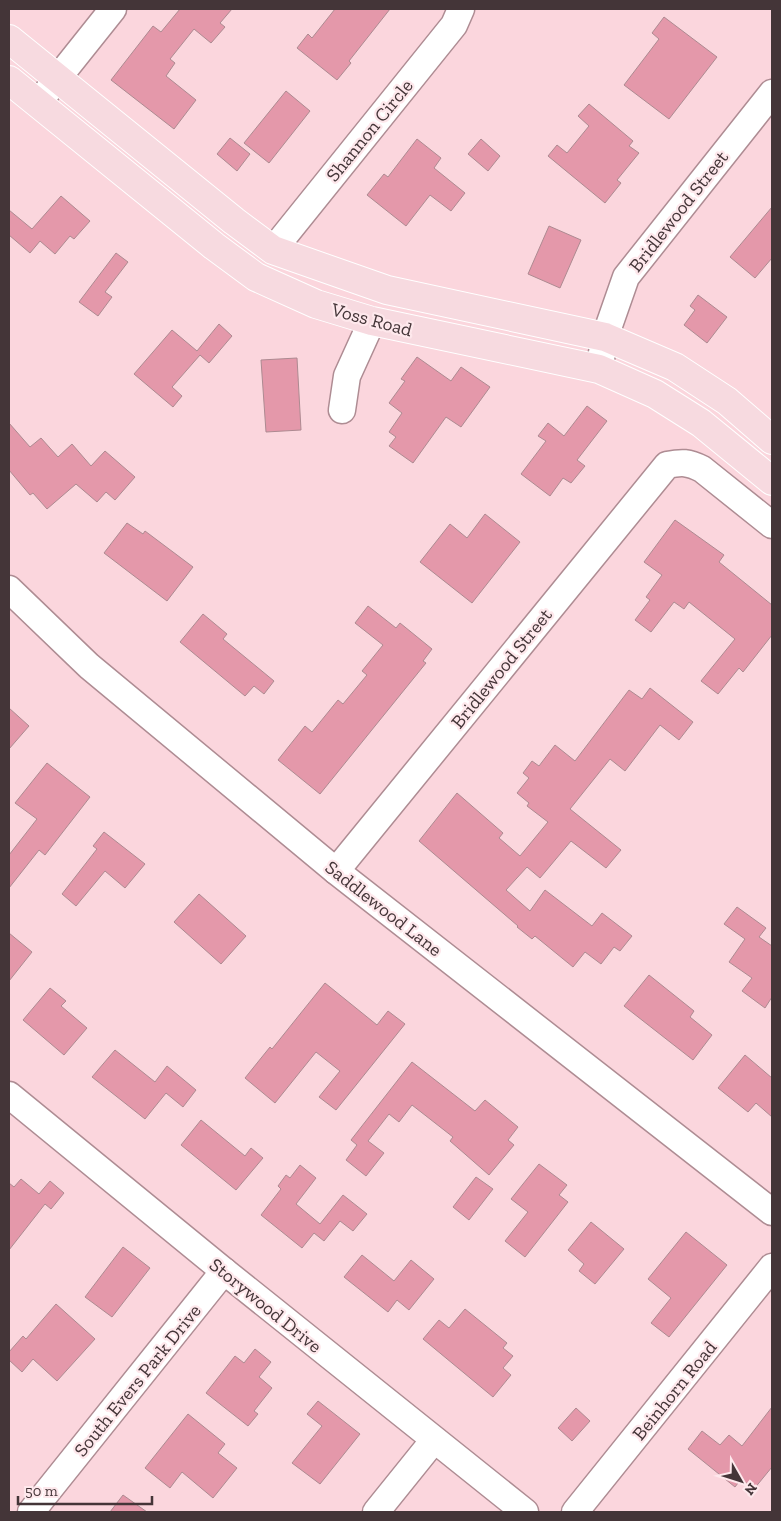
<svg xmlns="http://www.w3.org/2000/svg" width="781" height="1521" font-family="'Zilla Slab',serif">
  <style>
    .building { fill: #e498aa; stroke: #ad8a91 }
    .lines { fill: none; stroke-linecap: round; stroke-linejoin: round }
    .minor-casing { stroke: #ae8c93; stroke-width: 29 }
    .major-casing { stroke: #fff; stroke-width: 30 }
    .minor { stroke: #fff; stroke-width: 26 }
    .major { stroke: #f7dae0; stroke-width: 28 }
    .labels { text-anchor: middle; stroke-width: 4.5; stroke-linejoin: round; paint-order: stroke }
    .street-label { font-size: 19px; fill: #443538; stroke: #fee8ec }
  </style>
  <rect width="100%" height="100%" fill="#fbd6dd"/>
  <g class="building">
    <path d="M180 9H232L220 23 225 27 211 43 194 29 170 59 175 63 166 76 196 100 174 129 111 80 153 26 161 32Z"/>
    <path d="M335 9H390L349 61 351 63 337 80 297 48 308 34 312 38Z"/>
    <path d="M664 17 717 57 669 119 624 85 659 39 652 33Z"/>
    <path d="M286 91 310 111 269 163 244 143Z"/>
    <path d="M589 104 633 141 629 146 639 153 617 180 621 183 605 203 548 156 557 145 567 153 589 126 578 116Z"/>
    <path d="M230 138 250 154 237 171 217 154Z"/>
    <path d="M417 139 441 158 434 168 465 193 451 211 430 195 406 226 367 195 384 174 388 177Z"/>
    <path d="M481 139 500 156 488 171 468 154Z"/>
    <path d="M61 196 90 221 74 239 70 236 55 254 40 241 30 253 9 235V210L32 229Z"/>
    <path d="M772 207V258L755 278 730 257Z"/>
    <path d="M549 226 581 240 560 288 528 274Z"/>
    <path d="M116 253 128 262 105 292 112 297 98 316 79 302Z"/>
    <path d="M698 295 727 317 707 343 684 325 695 310 690 306Z"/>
    <path d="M219 324 232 336 209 363 200 355 172 387 182 396 173 407 134 374 172 330 197 351Z"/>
    <path d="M417 357 451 381 461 367 490 387 461 427 446 417 413 463 389 446 396 437 389 432 402 413 389 403 405 381 401 379Z"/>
    <path d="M297 358 301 430 266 432 261 360Z"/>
    <path d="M587 406 607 421 577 460 585 466 571 483 563 478 550 496 521 474 546 441 538 436 548 423 564 436Z"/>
    <path d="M9 423 30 447 41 438 58 457 72 444 91 466 105 451 135 477 115 500 106 492 97 502 76 484 47 509 33 493 30 495 9 470Z"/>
    <path d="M485 514 520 542 472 603 420 562 450 524 467 538Z"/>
    <path d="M675 520 724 555 719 562 772 605V635L743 672 739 668 718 694 701 681 735 639 689 602 684 609 674 602 651 632 635 620 650 600 646 597 662 575 644 562Z"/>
    <path d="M127 523 143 534 145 531 193 567 167 601 104 553Z"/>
    <path d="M368 606 396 628 400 623 432 649 423 661 426 663 320 794 278 760 305 726 312 732 338 700 343 704 367 675 362 671 383 645 355 623Z"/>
    <path d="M203 614 227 634 223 639 274 681 264 694 254 686 245 696 180 642Z"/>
    <path d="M650 688 693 722 679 740 660 725 625 771 610 759 570 809 621 850 606 868 571 841 540 878 527 867 506 890 530 911 545 890 592 926 602 913 632 936 620 951 614 947 601 964 585 952 573 967 535 936 532 939 517 927 518 926 419 841 457 793 503 833 499 838 520 856 548 822 527 806 529 803 517 793 529 778 523 773 532 761 539 766 555 745 575 761 629 690 642 699Z"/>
    <path d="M9 708 29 726 9 749Z"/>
    <path d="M47 763 90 797 45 855 39 850 9 888V855L37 819 15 803Z"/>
    <path d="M104 832 145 864 125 888 105 871 76 906 62 894 97 849 93 846Z"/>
    <path d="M199 894 246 936 221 964 174 922Z"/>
    <path d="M737 907 766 928 759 937 772 946V997L765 1008 742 991 752 978 729 962 745 939 724 924Z"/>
    <path d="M9 933 32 952 9 981Z"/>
    <path d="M649 975 694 1011 690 1017 712 1035 693 1060 624 1006Z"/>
    <path d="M325 983 377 1025 388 1011 405 1024 336 1110 319 1097 340 1071 316 1052 275 1103 245 1078 270 1047 272 1049Z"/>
    <path d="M50 988 66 1001 61 1006 87 1028 64 1055 23 1020Z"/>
    <path d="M115 1050 155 1082 167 1066 196 1090 183 1107 166 1093 145 1119 92 1077Z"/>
    <path d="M745 1055 772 1078V1117L756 1103 748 1112 718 1088Z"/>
    <path d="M412 1062 475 1111 485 1100 518 1127 508 1140 514 1145 489 1175 450 1141 453 1137 412 1105 399 1122 389 1114 368 1141 384 1153 366 1176 346 1160 357 1145 351 1140Z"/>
    <path d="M201 1120 245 1156 251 1148 263 1158 236 1190 181 1145Z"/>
    <path d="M539 1164 567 1185 559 1195 568 1202 525 1257 505 1241 528 1212 511 1199Z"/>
    <path d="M300 1165 316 1178 296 1204 320 1224 343 1195 367 1214 353 1231 340 1221 324 1241 314 1233 302 1248 261 1215 281 1189 278 1186 286 1175 290 1178Z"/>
    <path d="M476 1177 493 1189 469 1220 453 1207Z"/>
    <path d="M21 1179 39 1194 50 1181 64 1193 51 1209 45 1204 9 1250V1183L14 1187Z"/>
    <path d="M591 1222 624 1249 595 1284 579 1271 584 1264 568 1250Z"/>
    <path d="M686 1232 727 1265 669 1337 651 1323 671 1298 648 1279Z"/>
    <path d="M123 1247 150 1268 112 1317 85 1297Z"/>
    <path d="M362 1255 394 1281 411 1260 434 1279 409 1310 397 1300 388 1312 344 1277Z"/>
    <path d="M56 1304 95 1339 57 1381 33 1359 22 1372 9 1360V1352L23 1336 26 1339Z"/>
    <path d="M465 1309 507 1343 503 1348 513 1356 503 1368 511 1375 493 1397 423 1339 439 1320 449 1328Z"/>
    <path d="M255 1349 271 1362 259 1377 272 1388 254 1411 258 1414 248 1426 206 1393 235 1356 244 1363Z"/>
    <path d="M318 1401 360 1434 320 1484 292 1463 322 1426 307 1414Z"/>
    <path d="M772 1407V1467L754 1489 741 1479 735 1487 688 1449 702 1431 720 1445 729 1435 742 1446Z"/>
    <path d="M576 1408 590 1421 572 1441 558 1428Z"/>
    <path d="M188 1414 225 1444 218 1453 237 1468 213 1498 182 1472 170 1488 145 1468Z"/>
    <path d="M123 1495 147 1512H110Z"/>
  </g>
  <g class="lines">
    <defs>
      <g id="minor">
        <path d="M38 103 113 9"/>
        <path d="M273 250 454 25 461 9"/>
        <path d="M599 369 605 337 626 277 772 93"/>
        <path d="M342 410 347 376 372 321"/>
        <path d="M9 589 89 666 336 871 772 1212"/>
        <path d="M336 871 667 465C682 462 688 462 702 469L772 525"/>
        <path d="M9 1095 224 1271 525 1512"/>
        <path d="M31 1512 224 1271"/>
        <path d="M376 1512 434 1440"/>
        <path d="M575 1512 772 1267"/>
      </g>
      <g id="major">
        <path d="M9 39 234 221 273 250 387 290 605 337 675 367 727 401 772 440"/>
        <path d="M9 80 214 246 256 277 316 304 372 321 599 369 655 394 701 423 772 481"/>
      </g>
    </defs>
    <use href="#minor" class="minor-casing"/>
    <use href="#major" class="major-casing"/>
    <use href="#minor" class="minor"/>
    <use href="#major" class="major"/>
  </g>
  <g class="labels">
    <g class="street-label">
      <text transform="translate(369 130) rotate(-51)" y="7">Shannon Circle</text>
      <text transform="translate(678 211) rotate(-52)" y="7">Bridlewood Street</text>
      <text transform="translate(372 319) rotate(15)" y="7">Voss Road</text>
      <text transform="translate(501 668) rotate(-51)" y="7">Bridlewood Street</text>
      <text transform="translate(384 908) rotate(38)" y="7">Saddlewood Lane</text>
      <text transform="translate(266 1305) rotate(39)" y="7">Storywood Drive</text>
      <text transform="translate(137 1380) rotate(-51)" y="7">South Evers Park Drive</text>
      <text transform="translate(674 1390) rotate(-51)" y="7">Beinhorn Road</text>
    </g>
  </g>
  <rect width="781" height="1521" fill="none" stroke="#443538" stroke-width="20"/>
  <g transform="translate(741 1481) rotate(129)" stroke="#fee8ec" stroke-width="4" paint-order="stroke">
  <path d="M0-4L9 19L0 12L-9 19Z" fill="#443538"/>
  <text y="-8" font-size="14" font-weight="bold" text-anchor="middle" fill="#443538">N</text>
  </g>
  <path d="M18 1496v8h134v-8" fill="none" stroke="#443538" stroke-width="2.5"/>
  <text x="25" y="1496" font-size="15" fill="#443538" stroke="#fee8ec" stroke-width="4" paint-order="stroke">50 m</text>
</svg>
